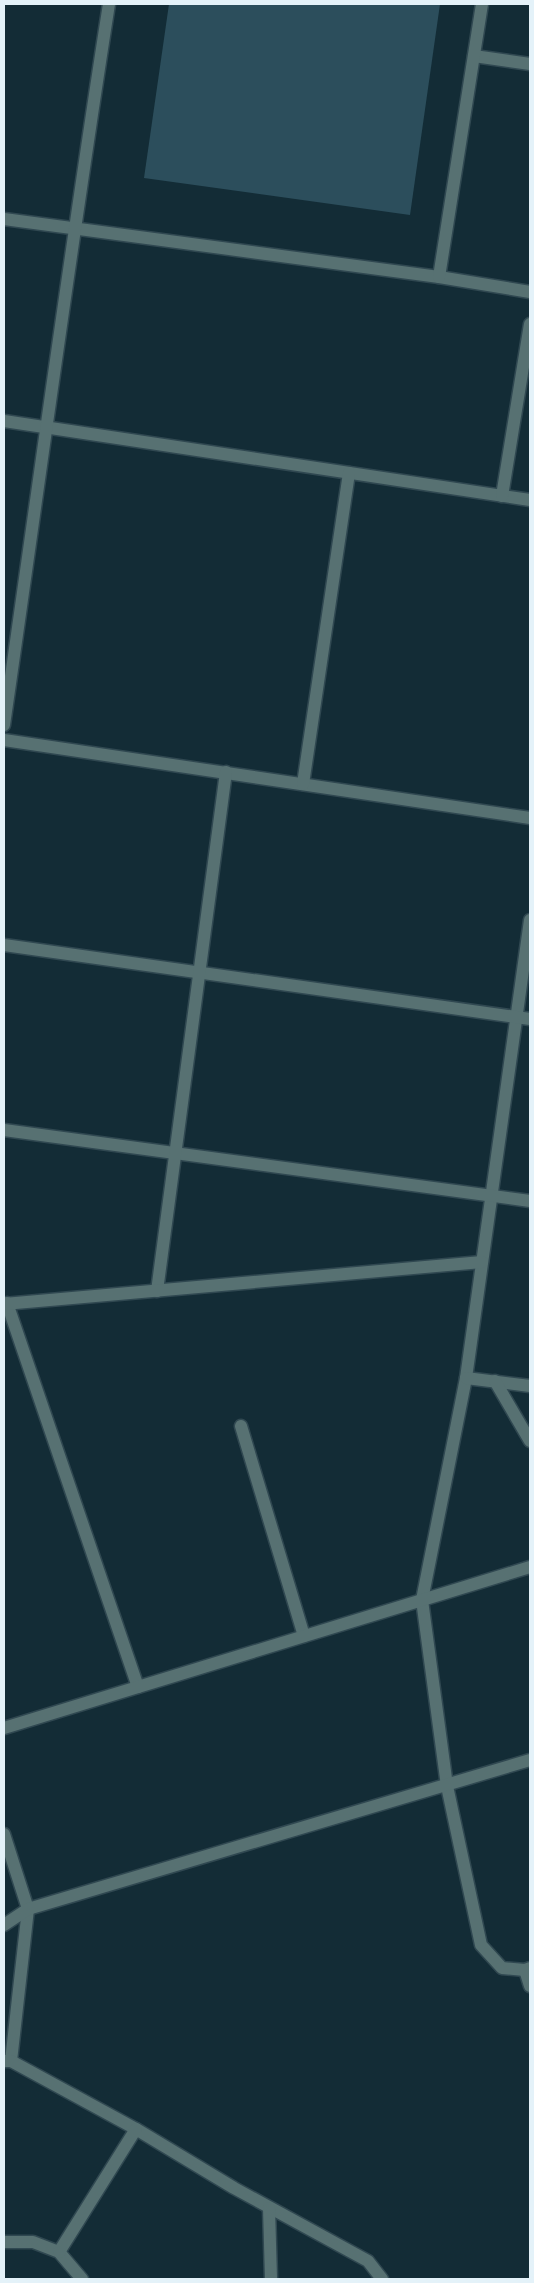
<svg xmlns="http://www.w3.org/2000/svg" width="534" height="2283" font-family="'Work Sans',sans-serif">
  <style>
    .pitch { fill: #2c4e5c }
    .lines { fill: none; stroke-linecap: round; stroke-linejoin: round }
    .minor-casing { stroke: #304851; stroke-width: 15 }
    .minor { stroke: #577172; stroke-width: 12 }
  </style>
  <rect width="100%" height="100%" fill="#132c36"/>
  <path class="pitch" d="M169 4H440L410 215 144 178Z"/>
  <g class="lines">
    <defs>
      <g id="minor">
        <path d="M474 56 530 64"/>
        <path d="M4 219 439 277 530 292"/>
        <path d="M439 277 482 4"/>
        <path d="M4 421 530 500"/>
        <path d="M502 496 530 324"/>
        <path d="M4 725C39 484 71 244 109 4"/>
        <path d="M4 740 530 818"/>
        <path d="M303 784 349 473"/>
        <path d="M530 920 466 1378 422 1600 447 1786 481 1945 502 1968 525 1970 530 1968"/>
        <path d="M4 945 530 1019"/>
        <path d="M4 1130 530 1201"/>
        <path d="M157 1291 226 772"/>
        <path d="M7 1303 138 1687"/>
        <path d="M4 1304 482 1262"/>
        <path d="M466 1378 530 1386"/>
        <path d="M495 1381 530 1441"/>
        <path d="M241 1426 304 1636"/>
        <path d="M4 1728 530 1567"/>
        <path d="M4 1834 28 1909 11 2061"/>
        <path d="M4 1925 28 1909 530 1760"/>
        <path d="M525 1970 530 1986"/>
        <path d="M4 2061H11L136 2129 234 2188 368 2261 382 2279"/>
        <path d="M269 2208 271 2279"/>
        <path d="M4 2242H33L59 2252 82 2279"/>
        <path d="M59 2252 136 2129"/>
      </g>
    </defs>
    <use href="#minor" class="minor-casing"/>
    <use href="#minor" class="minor"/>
  </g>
  <rect width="534" height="2283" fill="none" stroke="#e4f2f9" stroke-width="10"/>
</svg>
